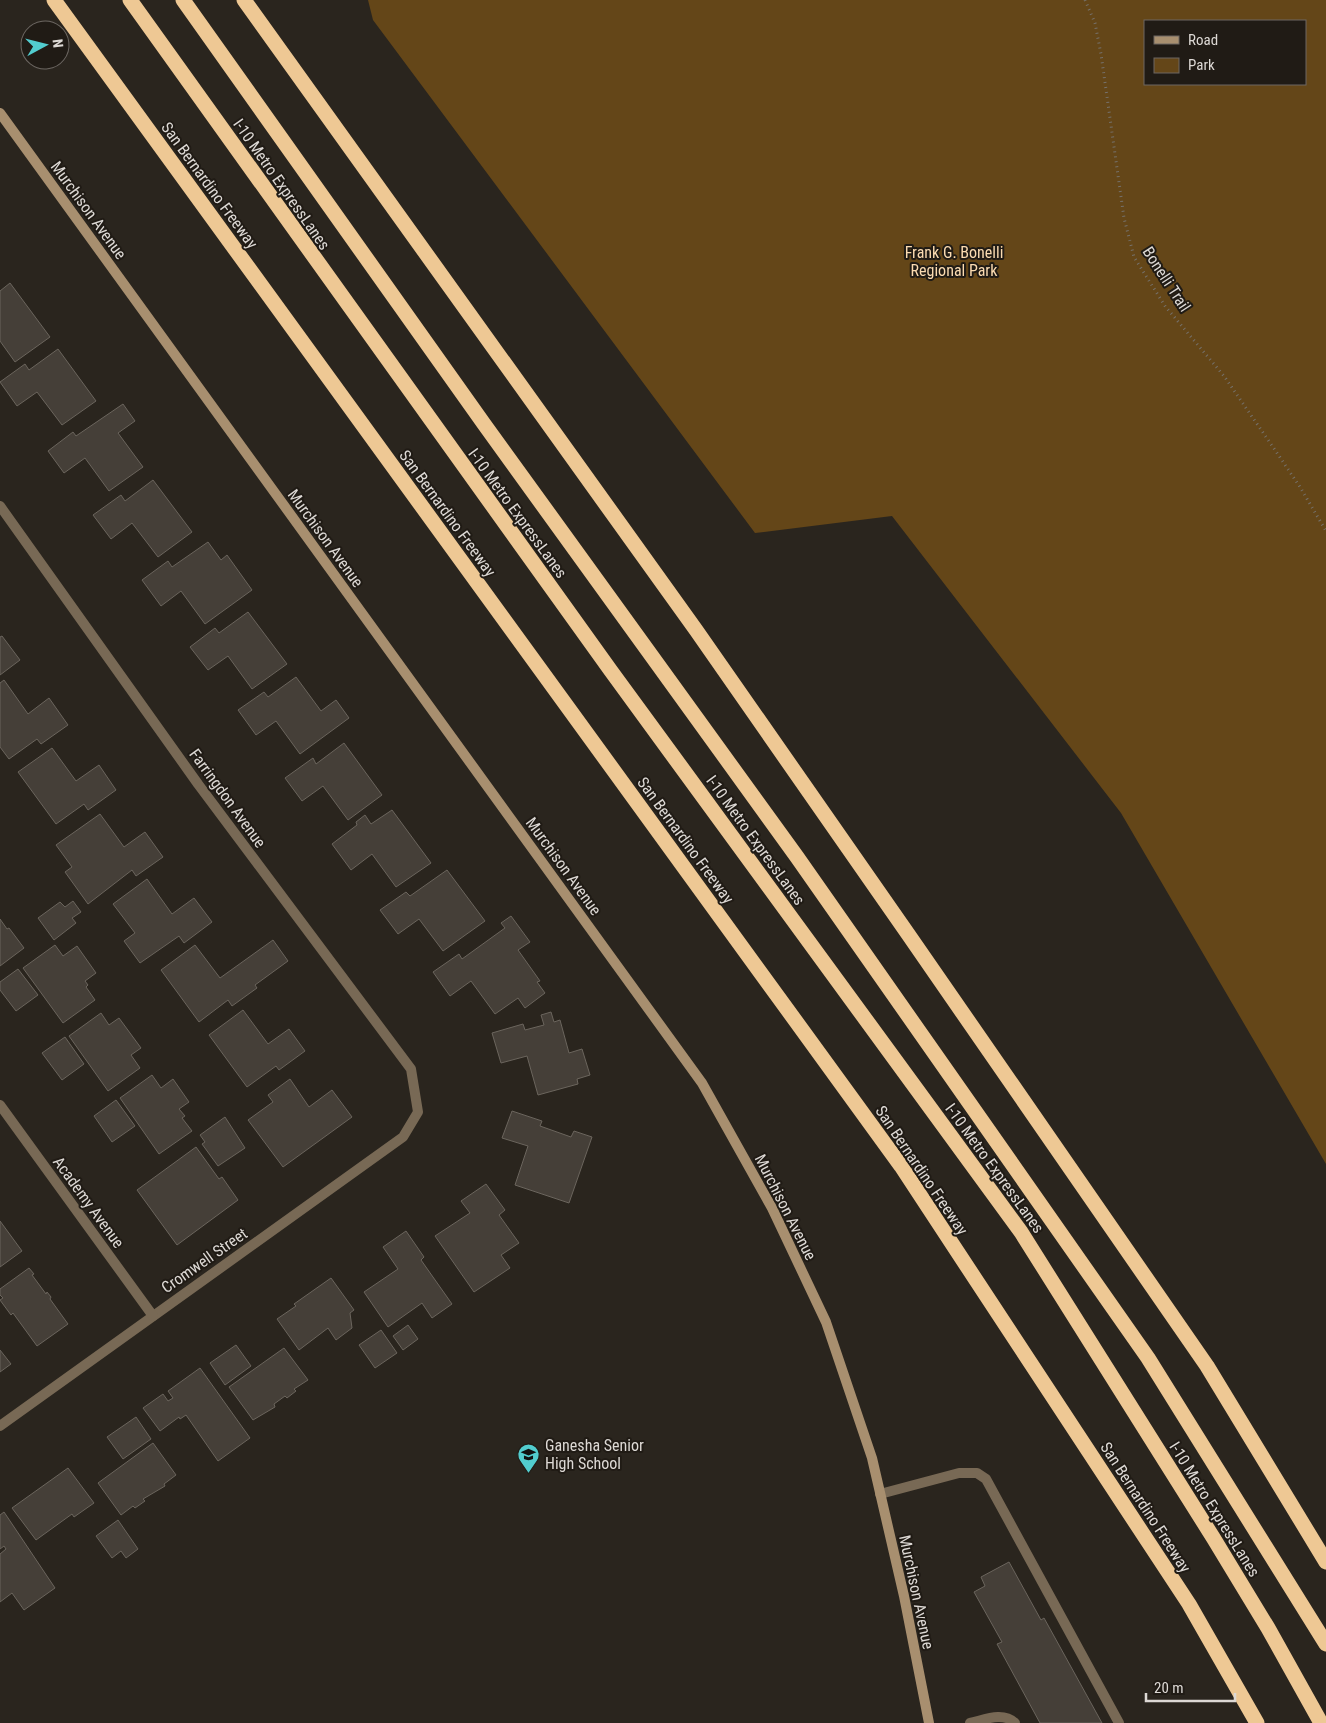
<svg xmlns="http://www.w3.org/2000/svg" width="1326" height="1723" font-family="'Roboto Condensed',sans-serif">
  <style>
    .green { fill: #644618; fill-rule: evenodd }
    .building { fill: #453f38; stroke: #6b655d }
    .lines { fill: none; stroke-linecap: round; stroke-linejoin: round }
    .path { stroke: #76716b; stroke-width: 3; stroke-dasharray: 1 4; stroke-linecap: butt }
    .lane { stroke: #786955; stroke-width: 10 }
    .street { stroke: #786955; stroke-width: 10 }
    .secondary { stroke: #a88f6f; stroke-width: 10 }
    .highway { stroke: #eec894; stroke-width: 15 }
    .labels { text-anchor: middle; stroke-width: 4; stroke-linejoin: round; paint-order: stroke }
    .street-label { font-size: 16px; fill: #ddd9d5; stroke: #201b15 }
    .park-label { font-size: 16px; fill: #fbdbb1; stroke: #201b15 }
    .poi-label { font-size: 16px; fill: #ddd9d5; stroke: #201b15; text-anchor: start }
  </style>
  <rect width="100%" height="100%" fill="#2a251e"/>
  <path class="green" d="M368 0H1326V1164L1121 813 892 516 755 533 373 20ZM1145 21H1305V84H1145Z"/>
  <g class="building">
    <path d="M10 283 50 337 15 362 0 341V291Z"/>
    <path d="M58 349 96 401 62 425 37 392 17 406 0 382 25 364 29 370Z"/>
    <path d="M123 404 135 421 118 433 143 467 109 491 85 458 64 473 48 451 73 432 76 436Z"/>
    <path d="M153 480 192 532 158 557 132 523 111 539 93 515 121 495 125 501Z"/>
    <path d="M208 542 221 560 227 555 252 590 205 624 181 591 161 606 142 580 168 561 172 567Z"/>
    <path d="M248 612 287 664 252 689 228 656 208 670 190 647 215 628 219 633Z"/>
    <path d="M2 636 20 660 0 675V637Z"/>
    <path d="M296 677 321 711 336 700 349 718 300 754 276 721 256 735 238 710 264 692 268 697Z"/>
    <path d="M4 680 28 714 49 698 68 725 41 744 37 739 9 759 0 747V683Z"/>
    <path d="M344 743 382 795 348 820 323 786 302 801 285 778 313 758 316 764Z"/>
    <path d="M52 748 76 781 99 765 116 790 88 810 84 804 56 824 18 772Z"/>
    <path d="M392 810 431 863 396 887 372 854 351 870 332 844 357 825 356 822 365 815 371 824Z"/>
    <path d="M100 814 124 847 145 832 163 857 136 876 132 870 88 904 65 872 72 867 56 845Z"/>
    <path d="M447 870 485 921 443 951 419 919 398 934 380 910 406 892 410 896Z"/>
    <path d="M147 879 172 914 194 898 212 922 184 943 179 936 140 963 124 941 135 933 113 904Z"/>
    <path d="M73 901 81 912 72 918 76 923 54 940 38 918 60 902 65 907Z"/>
    <path d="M511 916 530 942 518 950 540 981 537 982 545 993 525 1008 518 998 495 1014 471 981 450 996 433 972 459 954 462 959 505 928 501 923Z"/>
    <path d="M0 919 7 929 9 928 24 948 0 966Z"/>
    <path d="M273 940 288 961 255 985 257 988 232 1006 228 1000 199 1022 161 970 195 945 220 978Z"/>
    <path d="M55 945 63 956 77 946 96 973 85 981 88 985 86 987 95 1000 63 1023 23 968Z"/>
    <path d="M18 969 38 995 16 1011 0 990V982Z"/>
    <path d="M243 1010 268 1044 289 1029 305 1051 279 1070 276 1066 247 1087 209 1035Z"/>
    <path d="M551 1012 554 1022 560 1020 569 1053 582 1049 590 1075 577 1079 578 1084 538 1095 527 1056 501 1063 492 1033 523 1024 525 1030 544 1025 541 1015Z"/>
    <path d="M101 1013 109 1025 119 1018 141 1048 131 1055 140 1068 108 1091 69 1036Z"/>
    <path d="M65 1037 84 1064 62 1080 42 1053Z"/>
    <path d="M152 1075 161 1088 173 1079 189 1102 179 1109 185 1116 182 1118 192 1131 159 1154 120 1098Z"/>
    <path d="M290 1079 309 1107 332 1090 352 1117 283 1167 248 1120 273 1102 268 1095Z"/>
    <path d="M116 1100 135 1126 112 1142 94 1116Z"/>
    <path d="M512 1111 542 1121 540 1126 571 1137 574 1131 592 1137 569 1203 515 1185 528 1146 502 1138Z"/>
    <path d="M225 1117 245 1148 218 1166 202 1144 205 1142 200 1135Z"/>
    <path d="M196 1147 219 1179 222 1177 238 1200 177 1245 137 1190Z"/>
    <path d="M486 1184 505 1210 499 1215 519 1243 501 1255 510 1268 474 1292 435 1236 470 1213 461 1201Z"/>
    <path d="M0 1221 22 1251 0 1267Z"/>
    <path d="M406 1231 424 1257 421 1260 452 1304 432 1318 422 1303 388 1327 364 1292 398 1269 383 1247Z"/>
    <path d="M29 1268 34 1274 32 1275 46 1294 47 1292 51 1297 50 1299 68 1324 37 1346 13 1313 11 1315 0 1300 3 1298 0 1295V1289Z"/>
    <path d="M331 1278 354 1310 350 1313 352 1328 336 1340 328 1328 299 1350 277 1319 296 1306 294 1304Z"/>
    <path d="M408 1325 418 1339 403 1350 393 1336Z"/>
    <path d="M381 1330 397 1353 375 1368 359 1345Z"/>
    <path d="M236 1345 251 1366 225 1385 210 1363Z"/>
    <path d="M284 1348 308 1380 294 1389 296 1391 287 1398 285 1396 274 1404 275 1407 253 1420 229 1387Z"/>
    <path d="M0 1350 11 1364 0 1372Z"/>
    <path d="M200 1368 250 1438 218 1461 186 1415 180 1419 179 1417 160 1431 143 1408 163 1394 168 1401 173 1398 168 1391Z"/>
    <path d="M136 1417 151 1439 123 1459 107 1437Z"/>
    <path d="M153 1443 176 1475 164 1484 165 1486 143 1499 145 1501 135 1508 133 1506 121 1515 98 1483Z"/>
    <path d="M68 1468 94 1503 74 1517 72 1514 36 1540 12 1508Z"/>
    <path d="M4 1512 55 1588 24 1610 12 1593 0 1602V1554L6 1549 4 1546 0 1549V1515Z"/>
    <path d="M118 1520 138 1549 126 1558 121 1551 112 1558 96 1536Z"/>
    <path d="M1009 1562 1041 1620 1044 1618 1102 1723H1040L997 1644 1002 1642 974 1592 985 1586 981 1577Z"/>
  </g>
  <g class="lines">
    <path class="path" d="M1085 0 1095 23 1101 54 1124 218 1134 257 1165 306 1224 376 1275 450 1300 487 1326 531"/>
    <g class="lane">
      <path d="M880 1494 959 1473H977L986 1479 1119 1723"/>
      <path d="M970 1723C984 1720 1003 1711 1015 1723"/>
    </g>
    <g class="street">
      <path d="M0 506 198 784 411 1069 418 1112 403 1137 0 1426"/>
      <path d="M0 1105 153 1316"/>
    </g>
    <path class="secondary" d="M0 113 702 1083 772 1208 826 1322 872 1458 904 1596 929 1723"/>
    <g class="highway">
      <path d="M54 0 901 1166 1189 1604 1257 1723"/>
      <path d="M130 0 611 671 1021 1232 1214 1539 1268 1628 1321 1723"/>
      <path d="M183 0 484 424 797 857 1148 1358 1326 1644"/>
      <path d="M244 0 696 630 908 934 1207 1366 1326 1562"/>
    </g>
  </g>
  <defs>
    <symbol id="school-pin" viewBox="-11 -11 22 30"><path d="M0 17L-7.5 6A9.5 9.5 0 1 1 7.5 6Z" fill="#52cdcf" stroke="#201b15"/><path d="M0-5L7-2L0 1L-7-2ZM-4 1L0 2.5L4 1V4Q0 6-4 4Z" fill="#111"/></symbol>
  </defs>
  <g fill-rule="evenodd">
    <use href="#school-pin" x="516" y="1442" width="25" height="34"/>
  </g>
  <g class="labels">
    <g class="street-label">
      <text transform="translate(282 184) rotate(55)" y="6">I-10 Metro ExpressLanes</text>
      <text transform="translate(210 185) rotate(54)" y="6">San Bernardino Freeway</text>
      <text transform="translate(89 210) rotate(54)" y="6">Murchison Avenue</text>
      <text transform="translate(1167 279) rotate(57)" y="6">Bonelli Trail</text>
      <text transform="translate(448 513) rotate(54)" y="6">San Bernardino Freeway</text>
      <text transform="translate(518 513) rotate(54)" y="6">I-10 Metro ExpressLanes</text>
      <text transform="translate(326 538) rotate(54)" y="6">Murchison Avenue</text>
      <text transform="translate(228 798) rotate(54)" y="6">Farringdon Avenue</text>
      <text transform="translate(686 840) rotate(54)" y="6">San Bernardino Freeway</text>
      <text transform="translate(756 840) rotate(54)" y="6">I-10 Metro ExpressLanes</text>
      <text transform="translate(564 866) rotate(54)" y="6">Murchison Avenue</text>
      <text transform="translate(995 1168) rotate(54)" y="6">I-10 Metro ExpressLanes</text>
      <text transform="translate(922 1170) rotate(56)" y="6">San Bernardino Freeway</text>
      <text transform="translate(89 1202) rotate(54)" y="6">Academy Avenue</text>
      <text transform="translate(786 1207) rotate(63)" y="6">Murchison Avenue</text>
      <text transform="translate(204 1260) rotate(-35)" y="6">Cromwell Street</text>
      <text transform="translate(1146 1507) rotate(57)" y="6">San Bernardino Freeway</text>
      <text transform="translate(1215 1509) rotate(58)" y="6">I-10 Metro ExpressLanes</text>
      <text transform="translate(917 1592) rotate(78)" y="6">Murchison Avenue</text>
    </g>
    <g class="park-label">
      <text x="954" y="258">Frank G. Bonelli<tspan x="954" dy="18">Regional Park</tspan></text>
    </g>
    <g class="poi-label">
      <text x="545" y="1451">Ganesha Senior<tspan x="545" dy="18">High School</tspan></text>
    </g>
  </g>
  <rect x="1144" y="20" width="162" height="65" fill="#201b15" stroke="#6c6762"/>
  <rect x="1154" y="36" width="25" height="8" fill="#a88f6f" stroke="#6c6762"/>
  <text x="1188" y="45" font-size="15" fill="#ddd9d5">Road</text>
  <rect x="1154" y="58" width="25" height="15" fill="#644618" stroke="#6c6762"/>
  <text x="1188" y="70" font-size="15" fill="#ddd9d5">Park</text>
  <g transform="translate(45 45) rotate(83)"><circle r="24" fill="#201b15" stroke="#6c6762"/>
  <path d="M0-4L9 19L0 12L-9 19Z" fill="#52cdcf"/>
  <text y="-8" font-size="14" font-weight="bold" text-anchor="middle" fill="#ddd9d5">N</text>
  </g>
  <path d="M1146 1693v8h89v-8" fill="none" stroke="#ddd9d5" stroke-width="2.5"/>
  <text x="1154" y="1693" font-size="15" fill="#ddd9d5" stroke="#201b15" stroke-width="4" paint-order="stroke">20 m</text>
</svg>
